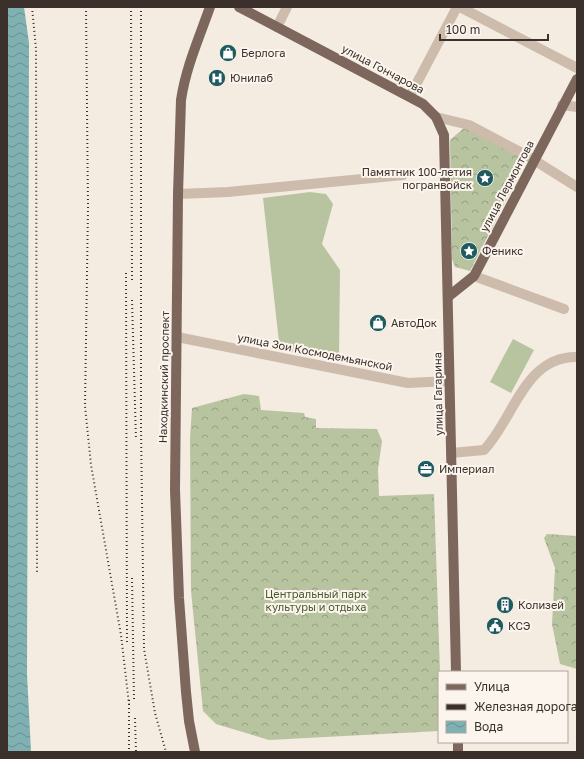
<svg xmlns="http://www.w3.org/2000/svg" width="584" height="759" font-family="'Golos Text',sans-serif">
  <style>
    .grass { fill: #b8c4a0 }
    .forest { fill: url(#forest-crowns) }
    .water { fill: url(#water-waves) }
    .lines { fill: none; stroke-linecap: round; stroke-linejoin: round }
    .minor { stroke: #cdbbac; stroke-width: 10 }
    .major { stroke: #7d675c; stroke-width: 10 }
    .rail { stroke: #3b302b; stroke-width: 2; stroke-dasharray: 1 3; stroke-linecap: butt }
    .labels { text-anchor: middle; stroke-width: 4; stroke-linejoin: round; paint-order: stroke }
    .poi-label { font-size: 11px; fill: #3b302b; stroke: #fbf5ee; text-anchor: start }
    .street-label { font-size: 11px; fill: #3b302b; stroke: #fbf5ee }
    .park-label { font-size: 11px; fill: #4a5a2e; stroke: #fbf5ee }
  </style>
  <defs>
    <pattern id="forest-crowns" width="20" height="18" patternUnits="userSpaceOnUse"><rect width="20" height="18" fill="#b8c4a0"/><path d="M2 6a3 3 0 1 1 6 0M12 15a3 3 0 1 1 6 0" fill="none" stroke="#97a083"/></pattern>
    <pattern id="water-waves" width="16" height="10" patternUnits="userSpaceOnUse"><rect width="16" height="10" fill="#7fb0b2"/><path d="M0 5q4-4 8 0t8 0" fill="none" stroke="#699091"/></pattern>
  </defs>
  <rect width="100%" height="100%" fill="#f4ebe1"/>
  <g class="grass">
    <path d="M310 192 326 194 333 204 322 244 340 270 339 357 280 351 263 198Z"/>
    <path d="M513 339 534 350 511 393 490 382Z"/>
  </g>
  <g class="forest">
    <path d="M465 127 501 145 526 161 470 271 455 267 452 259 450 140Z"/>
    <path d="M244 394 259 396 261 410 304 413 305 417 316 419V428L377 429 382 441 378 469 379 496 434 494 440 672 439 731 269 740 216 724 203 711 191 591 190 438 192 408Z"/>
    <path d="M547 534 577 536V669L560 664 552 624 555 568 544 538Z"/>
  </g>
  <path class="water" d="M7 7H24L29 43 27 674 31 752H7Z"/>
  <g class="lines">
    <g class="minor">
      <path d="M460 7 577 68"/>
      <path d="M277 27 287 7"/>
      <path d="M410 96 457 7"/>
      <path d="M562 105 577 107"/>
      <path d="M436 117 469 125 526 155 577 187"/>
      <path d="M178 194 228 192 403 175"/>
      <path d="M474 276 564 309"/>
      <path d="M177 337 408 383 449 381"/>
      <path d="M451 453 484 450C514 419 524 356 577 357"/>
    </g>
    <g class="major">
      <path d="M239 7 423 104 436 117 444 135 456 672"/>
      <path d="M449 296 474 276 577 79"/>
      <path d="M458 742V752"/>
      <path d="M195 752 189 721 186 692 179 598 175 490 178 194 181 100C186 67 199 38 210 7"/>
    </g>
    <g class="rail">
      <path d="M32 7 36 49 37 574"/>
      <path d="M86 7 88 207 85 406 91 465 121 635 129 704"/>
      <path d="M131 7 132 282"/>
      <path d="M141 7V429L144 649 155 713 166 752"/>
      <path d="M126 273 127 642"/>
      <path d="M132 300 136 440"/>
      <path d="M132 578 134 700"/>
      <path d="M129 700V752"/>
      <path d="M135 718 136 752"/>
    </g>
  </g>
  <defs>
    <symbol id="shop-disc" viewBox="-11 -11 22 22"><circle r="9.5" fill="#1f5a5e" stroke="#fbf5ee"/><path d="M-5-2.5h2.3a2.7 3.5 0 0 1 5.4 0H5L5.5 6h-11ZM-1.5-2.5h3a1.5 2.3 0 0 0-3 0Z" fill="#fff"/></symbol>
    <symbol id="hospital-disc" viewBox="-11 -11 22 22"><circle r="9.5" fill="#1f5a5e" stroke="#fbf5ee"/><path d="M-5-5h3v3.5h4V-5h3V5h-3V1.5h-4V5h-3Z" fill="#fff"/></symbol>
    <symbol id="sight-disc" viewBox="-11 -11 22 22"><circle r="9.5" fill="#1f5a5e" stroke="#fbf5ee"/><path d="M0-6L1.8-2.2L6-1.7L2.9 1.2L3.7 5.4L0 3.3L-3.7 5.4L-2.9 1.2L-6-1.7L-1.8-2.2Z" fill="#fff"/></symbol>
    <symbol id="office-disc" viewBox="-11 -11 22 22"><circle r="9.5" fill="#1f5a5e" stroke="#fbf5ee"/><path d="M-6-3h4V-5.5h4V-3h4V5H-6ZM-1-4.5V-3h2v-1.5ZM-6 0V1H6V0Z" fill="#fff"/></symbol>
    <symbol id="building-disc" viewBox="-11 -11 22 22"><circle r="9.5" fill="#1f5a5e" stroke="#fbf5ee"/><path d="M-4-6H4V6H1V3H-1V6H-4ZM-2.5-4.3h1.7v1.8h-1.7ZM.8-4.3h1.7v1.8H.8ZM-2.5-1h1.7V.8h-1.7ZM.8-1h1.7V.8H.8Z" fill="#fff"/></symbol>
    <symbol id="civic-disc" viewBox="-11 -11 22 22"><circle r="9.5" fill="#1f5a5e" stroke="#fbf5ee"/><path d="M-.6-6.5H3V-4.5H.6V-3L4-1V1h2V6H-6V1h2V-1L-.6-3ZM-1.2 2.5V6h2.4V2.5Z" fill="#fff"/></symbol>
  </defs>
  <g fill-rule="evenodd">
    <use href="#shop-disc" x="218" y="43" width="20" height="20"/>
    <use href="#hospital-disc" x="207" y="68" width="20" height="20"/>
    <use href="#sight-disc" x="475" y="168" width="20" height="20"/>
    <use href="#sight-disc" x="459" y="241" width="20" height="20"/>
    <use href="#shop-disc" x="368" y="313" width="20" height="20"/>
    <use href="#office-disc" x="416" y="459" width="20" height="20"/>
    <use href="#building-disc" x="495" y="595" width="20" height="20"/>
    <use href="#civic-disc" x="485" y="616" width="20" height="20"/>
  </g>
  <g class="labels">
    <g class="poi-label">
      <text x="241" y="57">Берлога</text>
      <text x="230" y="82">Юнилаб</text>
      <text x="472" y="176" text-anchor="end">Памятник 100-летия<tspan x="472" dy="13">погранвойск</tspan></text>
      <text x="482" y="255">Феникс</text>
      <text x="391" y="327">АвтоДок</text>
      <text x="439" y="473">Империал</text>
      <text x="518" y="609">Колизей</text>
      <text x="508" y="630">КСЭ</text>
    </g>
    <g class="street-label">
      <text transform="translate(383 69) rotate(28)" y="4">улица Гончарова</text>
      <text transform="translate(507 186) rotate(-62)" y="4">улица Лермонтова</text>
      <text transform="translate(315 352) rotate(11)" y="4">улица Зои Космодемьянской</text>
      <text transform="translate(164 377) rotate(-89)" y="4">Находкинский проспект</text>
      <text transform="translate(438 394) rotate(-91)" y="4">улица Гагарина</text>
    </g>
    <g class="park-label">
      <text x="316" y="598">Центральный парк<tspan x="316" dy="13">культуры и отдыха</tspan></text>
    </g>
  </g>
  <rect width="584" height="759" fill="none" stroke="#3b302b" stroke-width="16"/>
  <rect x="438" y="671" width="130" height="72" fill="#fbf5ee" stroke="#aea6a0"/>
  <rect x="446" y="684" width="20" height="6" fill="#7d675c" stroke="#aea6a0"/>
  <text x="474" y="691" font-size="12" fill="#3b302b">Улица</text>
  <rect x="446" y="704" width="20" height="6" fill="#3b302b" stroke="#aea6a0"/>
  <text x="474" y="711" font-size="12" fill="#3b302b">Железная дорога</text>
  <rect x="446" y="721" width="20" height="12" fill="url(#water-waves)" stroke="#aea6a0"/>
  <text x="474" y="731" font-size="12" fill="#3b302b">Вода</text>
  <path d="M440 34v6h108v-6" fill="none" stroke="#3b302b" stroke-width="2"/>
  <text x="446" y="34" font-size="12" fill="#3b302b" stroke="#fbf5ee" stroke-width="3" paint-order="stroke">100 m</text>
</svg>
